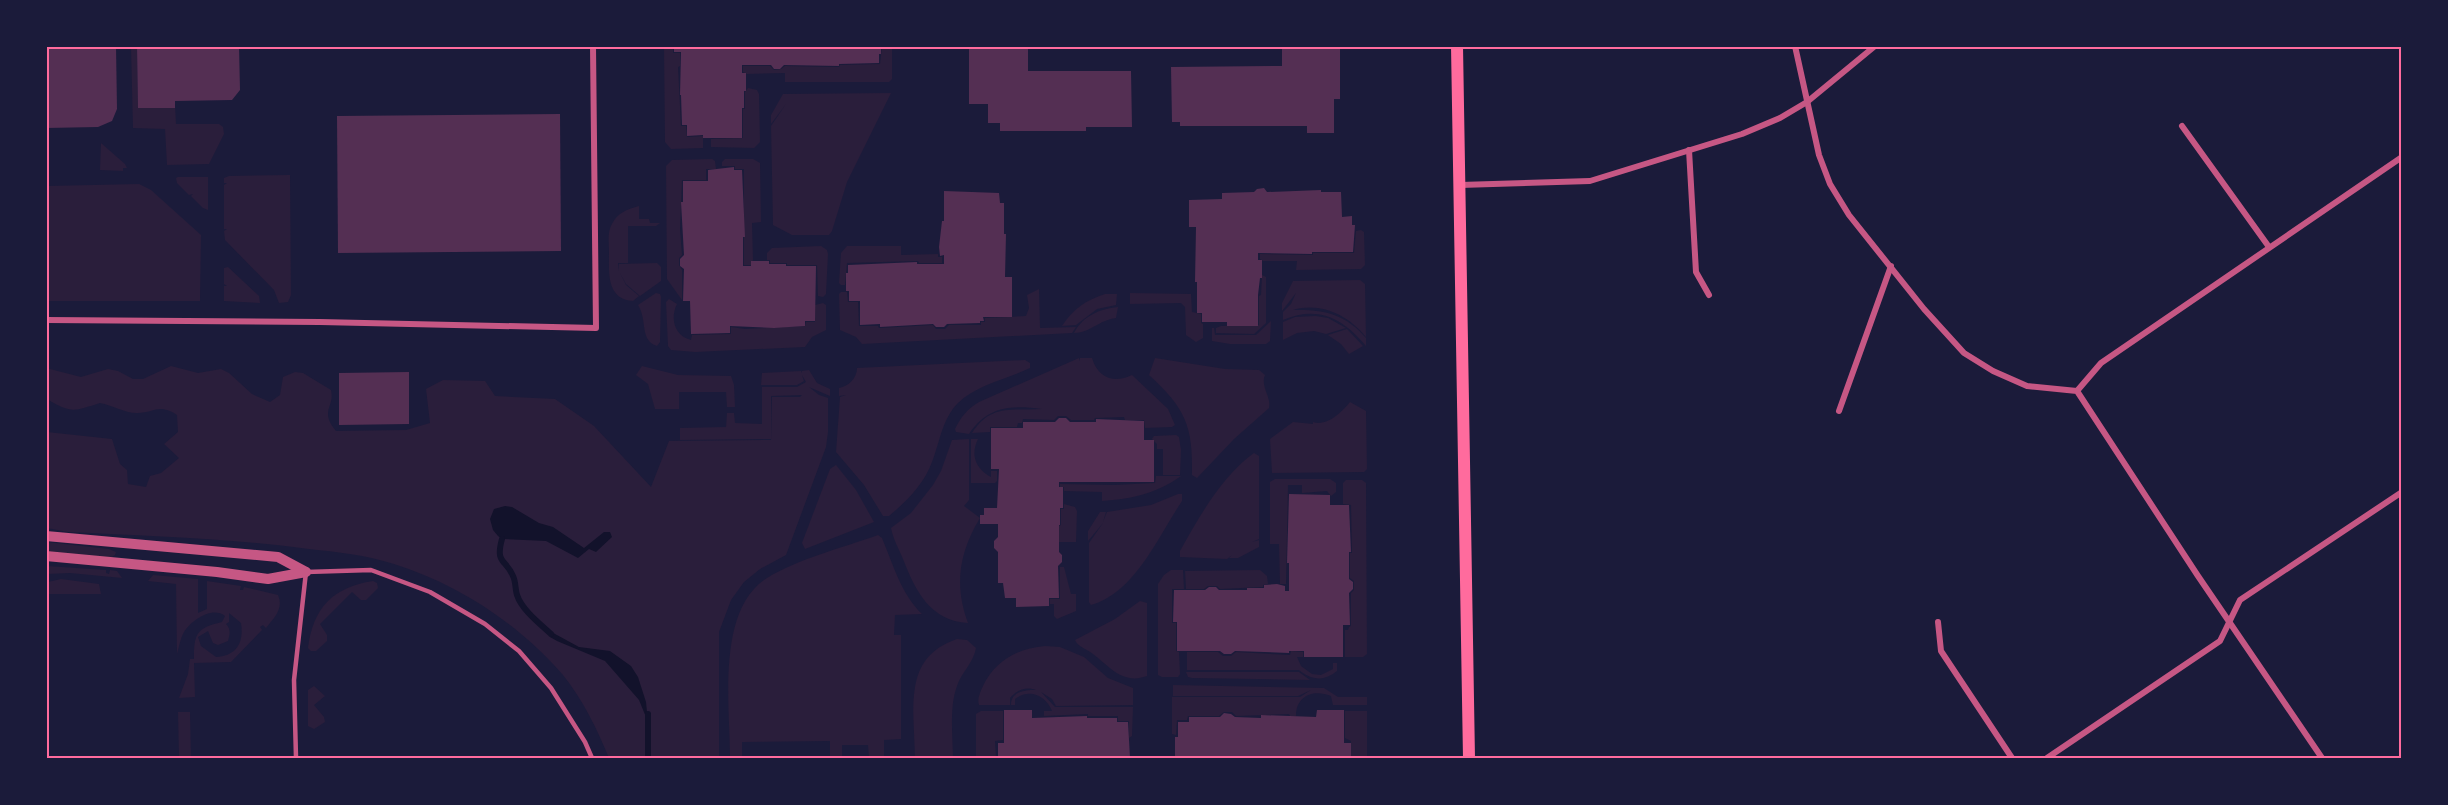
<svg xmlns="http://www.w3.org/2000/svg" width="2448" height="805" font-family="Raleway,sans-serif">
  <style>
    .green { fill: #2a1e3b; fill-rule: evenodd }
    .water { fill: #12122b }
    .lines { fill: none; stroke-linecap: round; stroke-linejoin: round }
    .stream { stroke: #12122b; stroke-width: 6 }
    .building { fill: #542f53 }
    .service { stroke: #c65784; stroke-width: 4.5 }
    .minor { stroke: #c65784; stroke-width: 6 }
    .tertiary { stroke: #c65784; stroke-width: 10 }
    .secondary { stroke: #ff6b9d; stroke-width: 12 }
    .neatline { fill: none; stroke: #ff6b9d; stroke-width: 2 }
  </style>
  <rect width="100%" height="100%" fill="#1b1b3a"/>
  <g class="green">
    <path d="M131 47H137L138 104H175L176 124H219L223 127 224 134 209 164 167 165 165 129 133 128Z"/>
    <path d="M664 47H673V53H680V66L678 67 681 126H686L687 137 703 136V148L671 149 665 142Z"/>
    <path d="M882 47H892V79L889 82H785V73L747 74 743 72V66H770L774 70 781 69 785 66 839 67 840 65 880 64Z"/>
    <path d="M748 88 757 90 759 94 760 142 754 148 711 147V139L743 138V109H745V92Z"/>
    <path d="M891 93 847 182 832 231 829 235H792L773 225 771 126 786 104 771 124V115L783 94Z"/>
    <path d="M101 143 125 164 127 168H123V171L100 170Z"/>
    <path d="M712 159 715 161 716 169H706V180H682L680 229 682 255 679 258V265L682 270V300L667 279 666 166 672 160Z"/>
    <path d="M725 159H753L760 163 761 222 752 223 753 260 751 265H744V169H735V166H722V162Z"/>
    <path d="M290 175 291 295 288 302 279 303 274 290 225 240 224 231 227 229H224V185L227 183H224V178L229 176Z"/>
    <path d="M178 177H208V210L203 208 191 196 193 194 189 195 177 183 176 178Z"/>
    <path d="M139 184 151 190 201 235 200 301H47V186Z"/>
    <path d="M639 206V219H649L650 223H660L656 226H628V263H618L619 271V264L657 263 661 267V281L640 296 626 284 620 273 626 285 639 296 633 301C606 299 609 272 609 252 609 243 607 232 612 224 617 213 628 209 639 206Z"/>
    <path d="M1361 230 1364 232 1365 265 1361 269 1296 270 1297 261H1263L1260 259V254L1313 255V253H1354L1356 231Z"/>
    <path d="M821 246 827 250 828 254 826 294 823 297 818 296 817 265H787V263H770V260H767V253L772 248Z"/>
    <path d="M847 246H901V255L938 254V257H942V263H919L918 261 847 263 845 285H841L839 283 841 253Z"/>
    <path d="M228 267 259 296 260 303 224 301V286H227L224 284V268Z"/>
    <path d="M1262 275 1266 277V323L1254 334 1216 333V328L1221 326 1259 325V296L1261 295Z"/>
    <path d="M1360 280 1365 284 1366 337C1348 315 1321 302 1293 310 1323 309 1346 314 1366 338V346C1343 319 1319 305 1283 320V312L1291 304 1296 293 1282 311V303L1293 281Z"/>
    <path d="M1039 289 1040 328 1076 327 1072 333 862 344 856 337 840 330 839 294 841 292H847L848 302H858L859 326H878L879 328 933 325 936 329H945L949 325H981V322H985V318L1026 316 1029 308 1027 295Z"/>
    <path d="M656 293 660 294 661 297 660 342 657 346C639 340 648 321 638 305Z"/>
    <path d="M1130 293 1191 294 1192 312 1201 314V323L1203 324V338L1196 342 1186 335 1185 307 1181 303 1130 304Z"/>
    <path d="M1105 294H1117L1116 305 1097 309 1076 325 1062 326C1073 309 1086 300 1105 294Z"/>
    <path d="M669 299 677 304C670 318 674 336 691 340L692 335 731 334V327L745 329 805 326 806 322H815V305L823 303 826 305V330L812 337 805 347 695 352 671 350 668 346 666 302Z"/>
    <path d="M1118 307 1116 318C1099 320 1090 333 1074 333 1083 316 1099 309 1118 307Z"/>
    <path d="M1316 316 1328 318 1346 328 1326 334 1314 331 1297 333 1283 340V322L1295 317Z"/>
    <path d="M1271 321 1270 341 1266 344H1230L1212 341V328H1214L1215 335H1256Z"/>
    <path d="M1347 329 1363 346 1349 354 1341 344 1328 335Z"/>
    <path d="M1079 358 1080 361V358H1092C1098 378 1114 384 1132 375L1168 409 1175 425 1172 427 1145 428 1144 420H1125L1124 417 1095 418 1094 420H1071L1066 416H1058L1054 420 1023 419 1022 423H1018L1017 427H990V432L972 433C991 403 1012 411 1042 409 1011 405 988 406 969 434L956 432 955 429C961 417 967 409 979 402Z"/>
    <path d="M1155 358 1225 369 1259 370 1265 375C1260 386 1272 398 1269 408L1234 439 1197 478 1192 475C1193 425 1185 408 1149 375Z"/>
    <path d="M1025 360 1030 363V368C1007 379 976 385 958 403 942 419 940 442 932 462 924 484 907 501 889 516H883L864 485 836 452 840 397 846 395 839 396V388C849 386 857 378 857 368Z"/>
    <path d="M171 366 198 373 221 369 229 373 252 394 270 402 280 395 283 377 295 372 303 373 331 390C335 408 319 410 336 431L406 430 430 423 426 389 443 380 485 381 495 396 555 399 594 426 651 487 669 441 771 440 772 397H800L802 395 771 396V439L680 440V428L726 427 727 413H734L735 423 762 424V387H797L806 382 802 375 804 381 797 385H761L762 373 801 371V373L802 371 809 370 817 383 830 389V396L809 387 819 395 828 398V432L826 447 786 555 760 569 744 582 731 600 719 632V758H609C597 729 583 700 563 675 519 624 458 584 394 564 366 555 337 552 309 549 229 538 148 536 68 532L47 528V432L112 439 120 464 127 470 128 484 146 487 150 476 161 473 179 458 164 444 178 432 177 415C158 403 155 413 137 413 124 413 112 405 100 403 74 411 72 414 47 399L46 368 81 377 108 369 118 371 133 379H143Z"/>
    <path d="M642 366 678 375 731 376 734 385 735 407H727L726 392H679V409H655L648 384 636 375Z"/>
    <path d="M1350 402 1366 411 1367 469 1364 472 1272 473 1270 439 1293 422 1313 424V422C1327 427 1343 411 1350 402Z"/>
    <path d="M1176 435 1179 437 1181 450 1180 475H1163V449H1157V444L1152 439 1154 436Z"/>
    <path d="M969 439V500L964 506 980 518C959 553 954 585 968 623 930 621 915 590 903 559 899 549 893 539 891 528L911 513 933 485 941 471 952 440Z"/>
    <path d="M971 439H978C970 455 976 469 991 477V471H997V481L995 483H971Z"/>
    <path d="M1254 453 1259 456V539L1252 542 1259 540V547L1238 558H1229L1232 555 1227 559 1180 557V551C1199 517 1222 476 1254 453Z"/>
    <path d="M836 465 856 490 874 522 805 549 802 543 830 469Z"/>
    <path d="M1156 476H1181C1156 494 1131 499 1102 501V492L1064 491V487H1060V484L1114 485 1155 483Z"/>
    <path d="M1275 479H1330L1336 483V492L1331 496 1327 491 1302 493V485H1288L1286 584H1280L1279 544H1270V482Z"/>
    <path d="M1346 480H1362L1366 483 1367 654 1363 657H1345V630H1348L1349 627 1351 626V593L1354 590V581L1350 578V553H1352L1351 505 1343 504V483Z"/>
    <path d="M1178 494H1182V501C1159 535 1135 593 1091 605L1089 602V543L1103 523 1088 541V531L1100 512H1106L1103 522 1107 512 1151 505Z"/>
    <path d="M1064 504 1075 507 1077 511 1076 542H1059V526L1061 525V509H1064Z"/>
    <path d="M878 535 882 538C893 564 901 594 922 614L895 615 894 635H901V739L884 740V758H869L868 745H842V758H830V741L742 742V758H730C730 706 716 610 767 578 800 558 842 548 878 535Z"/>
    <path d="M47 542 109 549 116 552 115 555 110 558 47 552Z"/>
    <path d="M47 566 106 570V573L109 574 110 570 117 571 122 578 70 573 47 574Z"/>
    <path d="M1060 567H1064L1071 594H1076V611L1057 619 1054 616V604H1050V599H1060Z"/>
    <path d="M1171 570H1183L1184 589H1172V623H1176V651L1179 652 1180 674 1178 677H1162L1158 675V584L1164 575Z"/>
    <path d="M1260 570 1267 576 1268 584 1263 585V587L1220 589 1217 586H1208L1204 589H1186L1185 571Z"/>
    <path d="M153 575 198 579V613L207 609V581L241 586 240 590H243L244 587 278 595C284 609 274 618 266 628L263 625 260 627 262 630 231 662 194 663 195 697 179 698 188 674 190 659H194C194 634 196 628 222 622L225 616C212 606 192 620 184 632 180 639 179 648 177 654L176 584 148 581ZM229 613 241 623C244 642 237 656 216 657L201 646 198 637 208 631 213 643 218 645 228 641C230 634 231 629 226 624L229 622Z"/>
    <path d="M61 579 99 584 101 594H48V582Z"/>
    <path d="M373 581 377 583 378 588 366 600H361L352 592 320 624 327 635V641L316 651H311L308 648C313 608 333 587 373 581Z"/>
    <path d="M1140 601 1147 603V676C1123 685 1110 667 1093 654 1087 649 1078 647 1075 640L1115 619Z"/>
    <path d="M957 639 967 640 976 648C974 662 961 673 957 686 949 708 953 735 953 758H915C915 710 901 658 957 639Z"/>
    <path d="M1045 646 1060 647 1084 657 1108 678 1133 688V705L1056 706 1052 699 1041 692 1055 707H1133L1132 736 1129 738V721H1118V716H1088V714L1044 716V711H1052C1046 695 1029 688 1015 699V705H1011C1011 691 1025 690 1036 690 1026 686 1017 690 1010 698V705H979C977 698 980 693 983 686 995 661 1018 648 1045 646Z"/>
    <path d="M1291 651 1303 652V657H1297L1301 666 1312 674 1321 675 1333 669V663H1337V671C1324 682 1311 680 1299 670H1187V652H1218L1223 656H1231L1236 652 1290 655Z"/>
    <path d="M1186 672H1299L1310 680 1192 678 1188 677Z"/>
    <path d="M1173 685 1324 688 1338 697H1367V705H1333L1331 696C1313 689 1296 696 1296 716H1290L1289 714 1236 716 1232 712H1224L1219 716H1188L1187 720H1177L1176 735 1172 734V697H1300L1311 690 1298 696H1173Z"/>
    <path d="M314 686 325 696 314 705 324 717 325 722 314 729 308 726V690Z"/>
    <path d="M981 711H1003V740L995 741 996 758H976V714Z"/>
    <path d="M1345 711H1367V758H1351V741L1345 738Z"/>
    <path d="M190 712 191 758H179L178 712Z"/>
  </g>
  <g class="water">
    <path d="M505 506 512 507 539 523 553 527 584 548 604 532H610L612 537 596 552 589 549 578 558 546 541 502 539 498 536 493 530 490 519 494 509Z"/>
    <path d="M546 629 579 647 610 651 631 666 638 677 646 702 648 722 639 700 605 661 557 641 550 637Z"/>
  </g>
  <g class="lines">
    <g class="stream">
      <path d="M502 539C495 564 506 559 513 576 516 582 515 589 517 595 522 610 539 623 551 634"/>
      <path d="M648 714V758"/>
    </g>
  </g>
  <g class="building">
    <path d="M46 46H116L117 109 112 121 98 127 46 128Z"/>
    <path d="M137 46H239L240 90 232 100 175 101V108H138Z"/>
    <path d="M674 46H881V54H879V63L839 64V66L784 65 780 69H774L771 65H742V73H746V91H744V108H742V138H703V135L687 136V125H682L681 95H680L681 52H674Z"/>
    <path d="M969 46H1028V71H1131L1132 127H1086V131H1000V123H988V104H969Z"/>
    <path d="M1282 46H1340V99H1334V133H1307V126H1180V122H1172L1171 67 1282 66Z"/>
    <path d="M560 114 561 251 338 253 337 116Z"/>
    <path d="M734 167V170H742L745 237H743V266H751V261H769V264H786V266H816L815 321H805V326L774 328 730 326V333L691 334 690 301H683L684 269 680 266V259L684 255 681 202H683V181H708V170Z"/>
    <path d="M1264 188 1267 192 1321 190V192H1341L1342 217 1352 216V225H1355L1353 252H1312V254L1258 253V260H1262V278H1260L1258 295V326H1227V322H1202V313H1197V282H1195L1196 227H1189V200L1222 199V193L1254 192 1257 189Z"/>
    <path d="M944 191 999 193 1000 203H1004V234H1006L1005 277H1012V317H983L984 321H980V323L947 324 944 327H936L933 324 880 327V324L860 325V301H849V291H846V273H848V265L917 262V264H944V255L940 256 939 247 942 221H944Z"/>
    <path d="M409 372V424L339 425V373Z"/>
    <path d="M1059 418H1066L1070 422H1096V419L1144 421V440H1154V482H1059V487H1063V508H1060V525H1059V552L1062 555V562L1058 566 1059 598H1049V606L1016 607V598H1005L1003 583H998V552L994 548V541L998 537V524H980V515H984V508H997L999 469H991V428H1023V422H1055Z"/>
    <path d="M1289 494 1330 495V505H1349L1351 552H1349V579L1353 582V589L1349 593 1350 625H1343V657H1304V651H1289V653L1235 651 1231 654H1224L1220 651H1177V622H1173L1174 590H1205L1209 587H1216L1219 590H1247V588H1264V585L1277 584 1285 586V591H1289V563H1287Z"/>
    <path d="M1004 710H1032V718L1087 716V718H1117V722H1128L1130 758H998V743H1004Z"/>
    <path d="M1317 710H1344V743H1351V758H1175V737H1178V722H1189V717H1220L1224 713 1231 714 1235 717 1261 718V715L1316 717Z"/>
  </g>
  <g class="lines">
    <path class="service" d="M296 758 294 680 306 572 371 570 430 592 485 624 519 651 551 688 585 742 592 758"/>
    <g class="minor">
      <path d="M1795 46 1819 155 1830 184 1849 215 1924 309 1964 353 1993 371 2027 386 2077 391 2198 576 2322 758"/>
      <path d="M2182 126 2269 247"/>
      <path d="M1689 150 1696 272 1709 295"/>
      <path d="M1460 185 1590 181 1742 134 1780 118 1807 102 1875 46"/>
      <path d="M46 320 320 322 596 328 593 46"/>
      <path d="M2077 391 2101 363 2402 157"/>
      <path d="M1839 411 1891 266"/>
      <path d="M1938 622 1941 651 2012 758"/>
      <path d="M2047 758 2220 641 2240 600 2402 492"/>
    </g>
    <g class="tertiary">
      <path d="M46 536 278 557 306 572"/>
      <path d="M46 556 217 572 268 579 306 572"/>
    </g>
    <path class="secondary" d="M1457 46 1469 758"/>
  </g>
  <rect width="2448" height="805" fill="none" stroke="#1b1b3a" stroke-width="96"/>
  <rect x="48" y="48" width="2352" height="709" class="neatline"/>
</svg>
